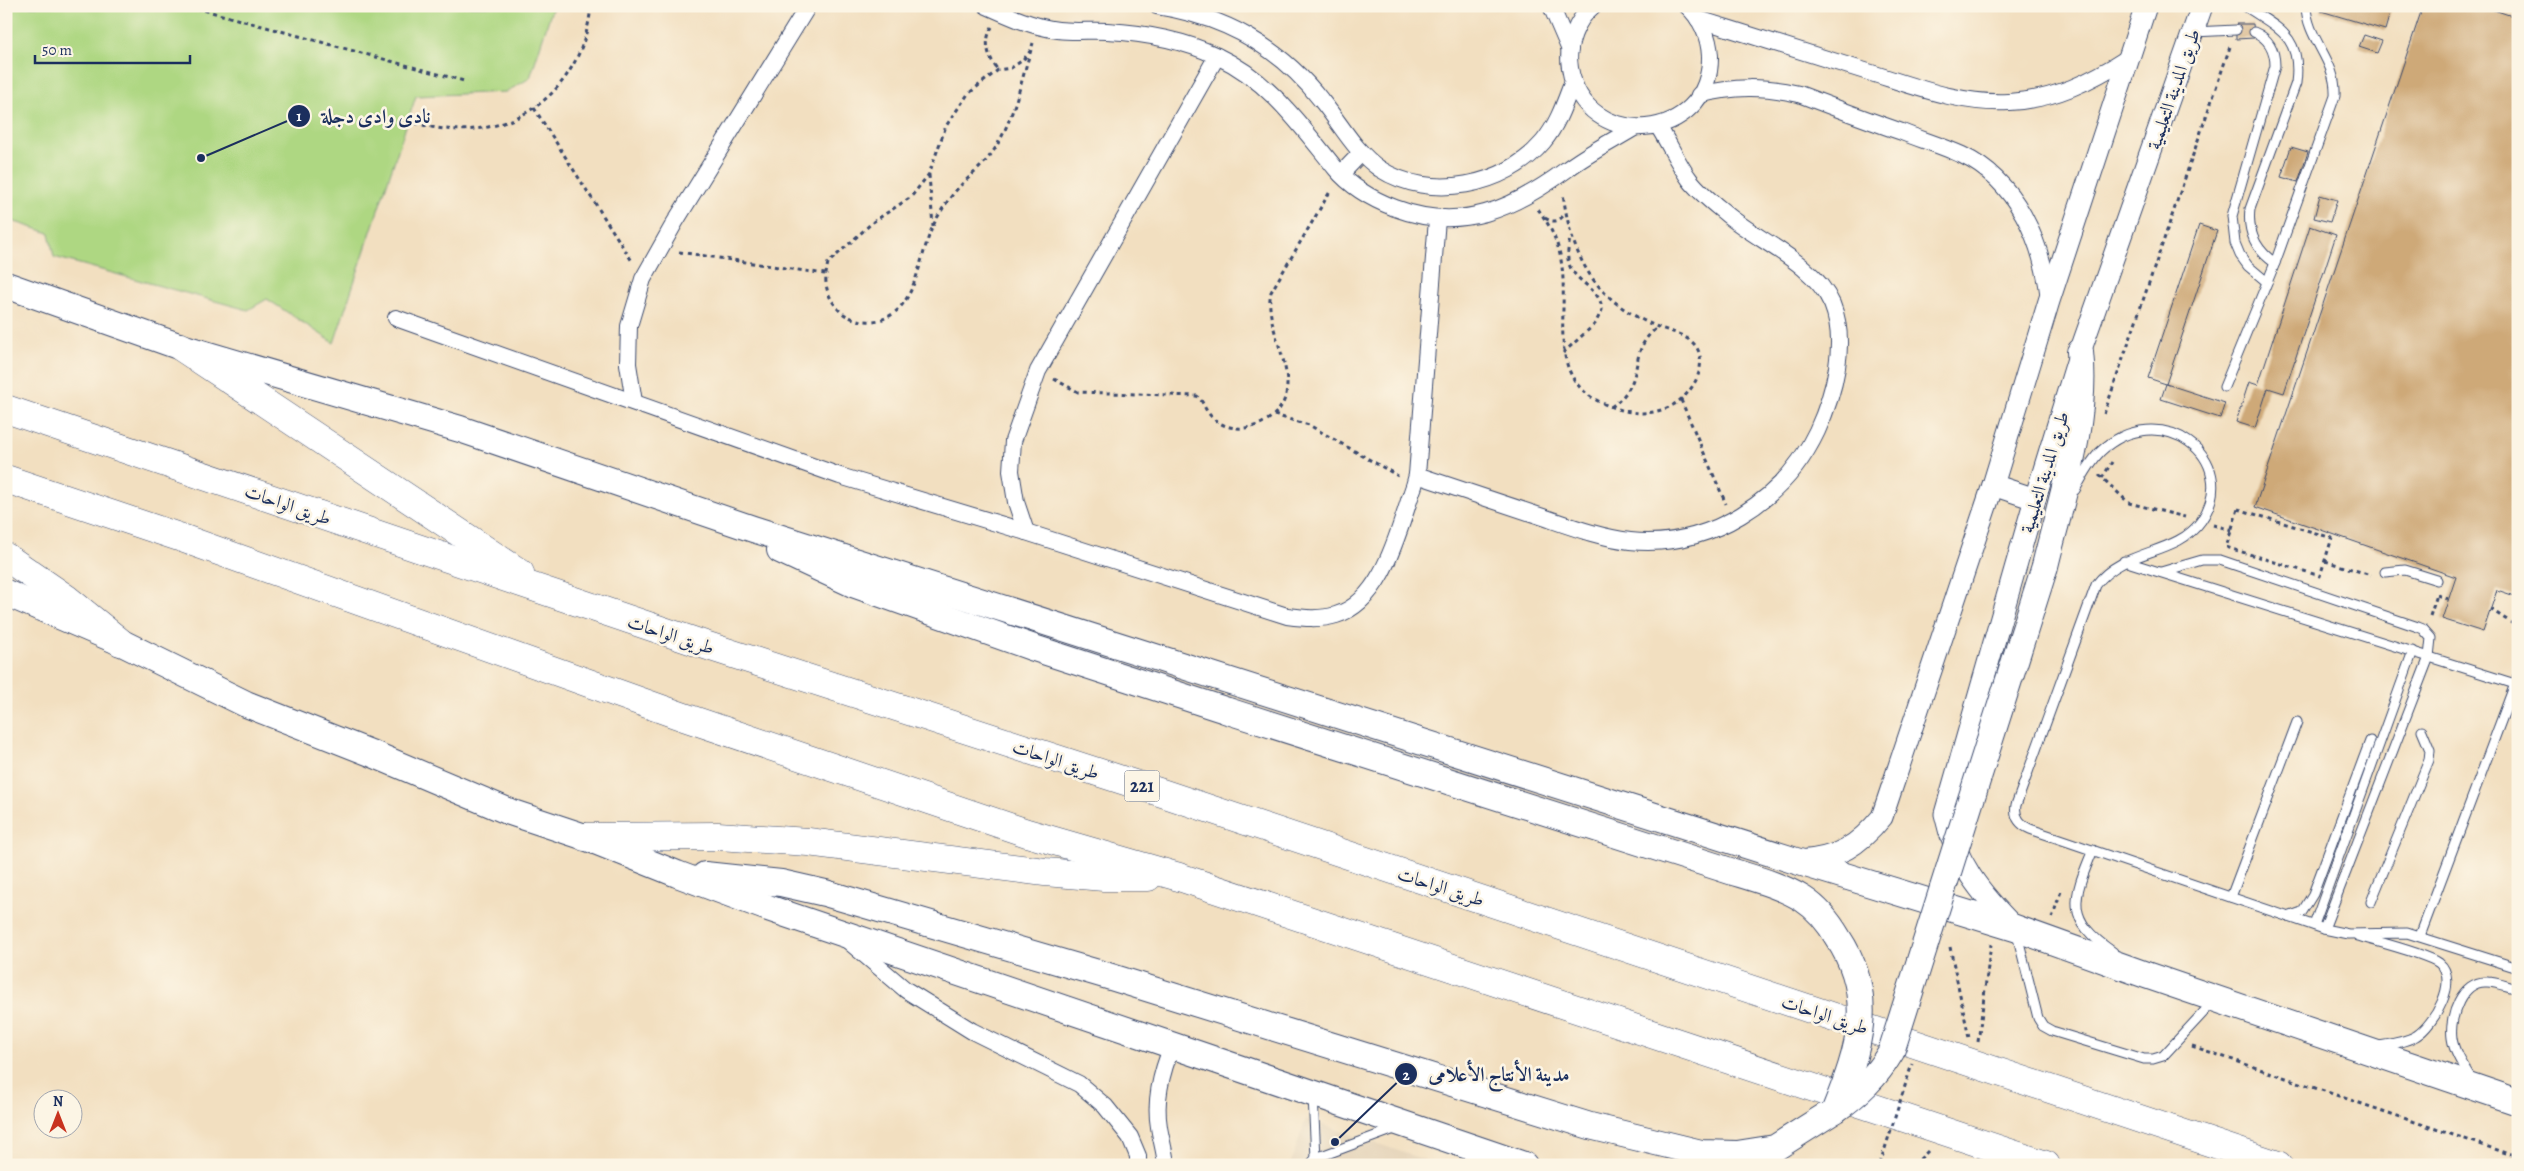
<svg xmlns="http://www.w3.org/2000/svg" width="2524" height="1171" font-family="Alegreya,Amiri,serif">
  <style>
    .built { fill: #e3d1b6 }
    .green { fill: #aed782; stroke: #648370 }
    .building { fill: #cea978 }
    .lines { fill: none; stroke-linecap: round; stroke-linejoin: round }
    .service-casing { stroke: #3b496d; stroke-width: 11 }
    .minor-casing { stroke: #3b496d; stroke-width: 18 }
    .tertiary-casing { stroke: #3b496d; stroke-width: 23 }
    .primary-casing { stroke: #3b496d; stroke-width: 28 }
    .trunk-casing { stroke: #3b496d; stroke-width: 29 }
    .path { stroke: #3b496d; stroke-width: 3; stroke-dasharray: 4 4; stroke-linecap: butt }
    .service { stroke: #fff; stroke-width: 9 }
    .minor { stroke: #fff; stroke-width: 16 }
    .tertiary { stroke: #fff; stroke-width: 21 }
    .primary { stroke: #fff; stroke-width: 26 }
    .trunk { stroke: #fff; stroke-width: 28 }
    .primary-bridge-casing { stroke: #3b496d; stroke-width: 28; stroke-linecap: butt }
    .path-bridge { stroke: #3b496d; stroke-width: 3; stroke-dasharray: 4 4; stroke-linecap: butt }
    .primary-bridge { stroke: #fff; stroke-width: 26 }
    .labels { text-anchor: middle; stroke-width: 5; stroke-linejoin: round; paint-order: stroke }
    .shield { fill: #fcf5e5; stroke: #5e6a86; stroke-width: 1 }
    .shield-label { font-size: 18px; font-weight: bold; fill: #1b2f5e }
    .street-label { font-size: 19px; fill: #1b2f5e; stroke: #fcf5e5 }
    .leader { fill: none; stroke: #1b2f5e; stroke-width: 2 }
    .callout-dot { fill: #1b2f5e; stroke: #fcf5e5; stroke-width: 2 }
    .mark-label { font-size: 15px; text-anchor: middle; font-weight: bold; fill: #fff }
    .callout-label { font-size: 20px; text-anchor: middle; font-weight: bold; fill: #1b2f5e; stroke: #fcf5e5; stroke-width: 5; stroke-linejoin: round; paint-order: stroke }
  </style>
  <rect width="100%" height="100%" fill="#fcf5e5"/>
  <filter id="ink" filterUnits="userSpaceOnUse"><feTurbulence type="fractalNoise" baseFrequency=".02" numOctaves="2"/><feDisplacementMap in="SourceGraphic" scale="10" xChannelSelector="R" yChannelSelector="G"/><feConvolveMatrix kernelMatrix="1 2 1 2 8 2 1 2 1" color-interpolation-filters="sRGB"/></filter>
  <filter id="wash" filterUnits="userSpaceOnUse"><feTurbulence type="fractalNoise" baseFrequency=".0096" numOctaves="4" result="noise"/><feDisplacementMap in="SourceGraphic" scale="20" xChannelSelector="R" yChannelSelector="G"/><feGaussianBlur stdDeviation="1.12" result="paint"/><feColorMatrix in="noise" values="0 0 0 0 0 0 0 0 0 0 0 0 0 0 0 0 0 1.4 0 .05"/><feComposite in="paint" operator="in"/></filter>
  <g filter="url(#wash)">
    <rect width="100%" height="100%" fill="#f2dfc0"/>
    <path class="built" d="M1306 1119 1439 1165H1290Z"/>
    <path class="green" d="M6 6H553L530 78 506 92 416 96 334 343 267 299 248 310 54 257 49 233 6 219Z"/>
    <g id="blocks">
      <g class="building">
        <path d="M2322 6H2392L2385 30 2321 11Z"/>
        <path d="M2423 6H2482L2518 18V597L2497 590 2483 632 2442 619 2456 577 2255 507Z"/>
        <path d="M2236 24H2253L2254 38 2236 39Z"/>
        <path d="M2364 35 2382 41 2377 53 2359 47Z"/>
        <path d="M2291 147 2308 152 2298 182 2281 177Z"/>
        <path d="M2320 195 2337 200 2330 222 2314 218Z"/>
        <path d="M2199 225 2217 231 2166 384 2148 378Z"/>
        <path d="M2310 226 2336 235 2284 393 2268 388 2255 428 2236 422 2249 382 2258 385Z"/>
        <path d="M2166 384 2225 403 2220 418 2161 399Z"/>
      </g>
    </g>
  </g>
  <g filter="url(#ink)">
    <use href="#blocks" fill-opacity="0" stroke="#3b496d" stroke-width="1"/>
    <g class="lines">
      <defs>
        <g id="service">
          <path d="M2245 6C2279 29 2302 36 2296 83L2250 209C2247 233 2256 250 2275 263"/>
          <path d="M2193 32 2236 30"/>
          <path d="M2254 32C2269 38 2275 50 2275 66L2232 216 2235 243 2240 255 2248 266 2267 282"/>
          <path d="M2224 387 2275 263 2335 96C2337 60 2307 40 2306 6"/>
          <path d="M2075 490C2082 477 2090 462 2100 452 2159 396 2244 458 2201 521 2177 556 2123 548 2096 585L2016 805C2014 816 2019 824 2030 829L2324 929 2348 934 2407 933 2518 968"/>
          <path d="M2124 561 2515 684"/>
          <path d="M2161 572 2202 560H2220L2418 627 2423 629 2431 638 2429 657 2324 929"/>
          <path d="M2385 572 2405 570 2437 580"/>
          <path d="M2093 850C2072 900 2065 919 2113 952"/>
          <path d="M2231 897 2297 722"/>
          <path d="M2371 902 2429 760 2430 750 2422 731"/>
          <path d="M2288 917 2302 912 2313 894 2370 741"/>
          <path d="M2314 925 2413 651"/>
          <path d="M2017 934 2038 1018 2043 1026 2052 1031 2144 1059H2153L2163 1056 2214 1001"/>
          <path d="M2358 936C2375 941 2427 954 2439 963 2460 980 2434 1025 2416 1036 2405 1042 2392 1044 2379 1046"/>
          <path d="M2420 936 2518 676"/>
          <path d="M2472 1080C2464 1067 2454 1053 2452 1038 2449 1017 2462 980 2487 982 2497 982 2508 987 2518 989"/>
          <path d="M1313 1096 1316 1158"/>
          <path d="M1310 1165 1316 1158 1397 1128"/>
        </g>
        <g id="minor">
          <path d="M987 6C1009 16 1033 27 1058 30 1074 32 1091 30 1107 31 1144 33 1183 40 1217 56 1269 80 1301 126 1336 169 1351 187 1374 200 1395 208 1461 233 1513 209 1566 170 1587 154 1611 142 1634 128"/>
          <path d="M1157 6C1223 16 1280 47 1321 100 1341 124 1354 151 1380 169 1430 201 1505 187 1543 142 1558 124 1565 102 1573 81"/>
          <path d="M1551 6 1570 50"/>
          <path d="M1593 6C1576 20 1566 46 1570 68 1584 154 1712 143 1710 56 1709 37 1701 19 1687 6"/>
          <path d="M1698 19C1754 36 1810 54 1865 71 1911 85 1960 105 2009 102 2054 100 2092 81 2129 57"/>
          <path d="M1699 95C1734 86 1763 86 1799 94 1833 107 1867 120 1902 132 1922 140 1943 146 1962 155 2017 181 2042 242 2049 298"/>
          <path d="M1341 174 1361 153"/>
          <path d="M396 318 840 476 1026 532 1287 616C1303 618 1320 620 1336 615 1384 601 1399 527 1414 486L1417 475 1437 219"/>
          <path d="M634 402 628 364 629 326 643 279 675 222 808 6"/>
          <path d="M1417 475C1457 488 1497 502 1537 515 1567 525 1597 537 1630 541 1709 549 1784 501 1817 431 1834 394 1848 343 1832 304 1813 261 1758 242 1724 212 1713 203 1699 192 1690 180 1678 164 1669 143 1658 126"/>
          <path d="M1026 532 1016 502 1011 471 1013 441 1038 371 1217 56"/>
          <path d="M847 940 906 990 972 1031 1079 1084 1105 1106 1130 1137 1138 1156V1165"/>
          <path d="M1166 1165C1165 1152 1161 1140 1159 1127 1154 1098 1162 1070 1173 1044"/>
        </g>
        <g id="tertiary">
          <path d="M1993 485 2035 499"/>
          <path d="M1800 861C1839 858 1858 846 1882 817L1993 485 2049 301 2146 6"/>
          <path d="M2015 928C1981 894 1955 862 1945 814L2035 499 2080 352 2202 6"/>
        </g>
        <g id="primary">
          <path d="M6 285 181 347 460 429 753 529 1796 861 2015 928 2146 975 2518 1102"/>
          <path d="M780 550 853 584 1034 648 1228 711"/>
          <path d="M2045 566C2061 499 2088 421 2080 352"/>
          <path d="M6 593 120 642 246 704 373 754 510 812 585 837 677 874 768 908 1524 1165"/>
          <path d="M705 875 781 883 825 893 1108 976 1590 1126 1701 1153 1737 1154 1775 1148 1835 1110"/>
        </g>
        <g id="trunk">
          <path d="M181 347 520 573"/>
          <path d="M6 409 708 646 1159 792 2278 1165"/>
          <path d="M6 479 179 537 684 717 1027 833 1179 877 2046 1165"/>
          <path d="M6 557 67 599 120 642"/>
          <path d="M585 837 718 836 808 842 1045 872 1104 877H1148"/>
        </g>
      </defs>
      <use href="#service" class="service-casing"/>
      <use href="#minor" class="minor-casing"/>
      <use href="#tertiary" class="tertiary-casing"/>
      <use href="#primary" class="primary-casing"/>
      <use href="#trunk" class="trunk-casing"/>
      <g class="path">
        <path d="M189 6 464 81"/>
        <path d="M992 27C983 42 988 57 998 70"/>
        <path d="M1031 50 1023 60 1011 68 998 70 968 94 946 126 929 174 911 197 873 222 828 263C824 279 825 292 835 305 841 315 853 320 864 321 916 325 917 260 933 226 939 213 951 195 961 185 972 174 983 166 992 153 1013 123 1020 84 1031 50L1033 43"/>
        <path d="M534 108 632 261"/>
        <path d="M415 123C503 149 582 98 591 6"/>
        <path d="M929 175 933 226"/>
        <path d="M1538 209C1549 224 1558 241 1561 260 1571 318 1540 384 1615 408 1636 415 1654 415 1673 405 1691 395 1708 368 1697 348 1689 335 1671 332 1658 327 1595 301 1571 258 1563 193"/>
        <path d="M1545 218C1553 223 1560 222 1565 213"/>
        <path d="M679 252 825 274"/>
        <path d="M1563 353 1595 324 1602 310C1601 286 1571 283 1568 259 1567 252 1569 245 1570 238"/>
        <path d="M1054 379 1078 392 1197 396C1203 401 1203 405 1207 411 1219 430 1244 432 1262 423 1318 393 1261 334 1271 292L1331 190"/>
        <path d="M1681 400 1726 504"/>
        <path d="M1611 407C1650 379 1624 353 1658 327"/>
        <path d="M2104 414 2231 44"/>
        <path d="M1274 415 1309 425 1398 476"/>
        <path d="M2099 475 2129 503 2185 517"/>
        <path d="M2102 478 2112 462"/>
        <path d="M2238 509 2332 538 2320 576 2226 547Z"/>
        <path d="M2213 525 2232 530"/>
        <path d="M2325 561 2371 575"/>
        <path d="M2437 595 2448 599"/>
        <path d="M2490 609 2518 627"/>
        <path d="M2430 616 2437 595"/>
        <path d="M2052 918 2062 888"/>
        <path d="M1950 947 1969 1038"/>
        <path d="M1978 1042 1991 944"/>
        <path d="M2192 1046 2518 1157"/>
        <path d="M1879 1165 1880 1164"/>
        <path d="M1914 1165 1928 1151"/>
      </g>
      <use href="#service" class="service"/>
      <use href="#minor" class="minor"/>
      <use href="#tertiary" class="tertiary"/>
      <use href="#primary" class="primary"/>
      <use href="#trunk" class="trunk"/>
      <defs>
        <g id="primary-bridge">
          <path d="M1228 711 1721 868C1748 877 1779 884 1803 899 1817 908 1830 924 1838 938 1877 997 1859 1050 1835 1110"/>
          <path d="M1835 1110C1859 1093 1876 1077 1891 1052L2045 566"/>
        </g>
      </defs>
      <use href="#primary-bridge" class="primary-bridge-casing"/>
      <path class="path-bridge" d="M1880 1164 1912 1064"/>
      <use href="#primary-bridge" class="primary-bridge"/>
    </g>
  </g>
  <g class="labels">
    <rect class="shield" x="1124.5" y="770.5" width="35" height="31" rx="4"/>
    <g class="shield-label">
      <text x="1142" y="792">221</text>
    </g>
    <g class="street-label">
      <text transform="translate(2173 89) rotate(-71)" y="7">طريق المدينة التعليمية</text>
      <text transform="translate(2044 472) rotate(-73)" y="7">طريق المدينة التعليمية</text>
      <text transform="translate(288 504) rotate(19)" y="7">طريق الواحات</text>
      <text transform="translate(671 634) rotate(18)" y="7">طريق الواحات</text>
      <text transform="translate(1056 759) rotate(18)" y="7">طريق الواحات</text>
      <text transform="translate(1441 886) rotate(18)" y="7">طريق الواحات</text>
      <text transform="translate(1825 1014) rotate(18)" y="7">طريق الواحات</text>
    </g>
  </g>
  <path class="leader" d="M201 158L299 116M1335 1142L1406 1074"/>
  <g class="callout-dot">
    <circle cx="201" cy="158" r="5"/>
    <circle cx="1335" cy="1142" r="5"/>
    <circle cx="299" cy="116" r="12"/>
    <circle cx="1406" cy="1074" r="12"/>
  </g>
  <g class="mark-label">
    <text x="299" y="121">1</text>
    <text x="1406" y="1080">2</text>
  </g>
  <g class="callout-label">
    <text x="376" y="123">نادى وادى دجلة</text>
    <text x="1499" y="1081">مدينة الأنتاج الأعلامى</text>
  </g>
  <rect width="2524" height="1171" fill="none" stroke="#fcf5e5" stroke-width="25"/>
  <g transform="translate(58 1114)"><circle r="24" fill="#fcf5e5" stroke="#a2a6af"/>
  <path d="M0-4L9 19L0 12L-9 19Z" fill="#c8321e"/>
  <text y="-8" font-size="14" font-weight="bold" text-anchor="middle" fill="#1b2f5e">N</text>
  </g>
  <path d="M35 55v8h155v-8" fill="none" stroke="#1b2f5e" stroke-width="2.5"/>
  <text x="42" y="55" font-size="15" fill="#1b2f5e" stroke="#fcf5e5" stroke-width="4" paint-order="stroke">50 m</text>
</svg>
